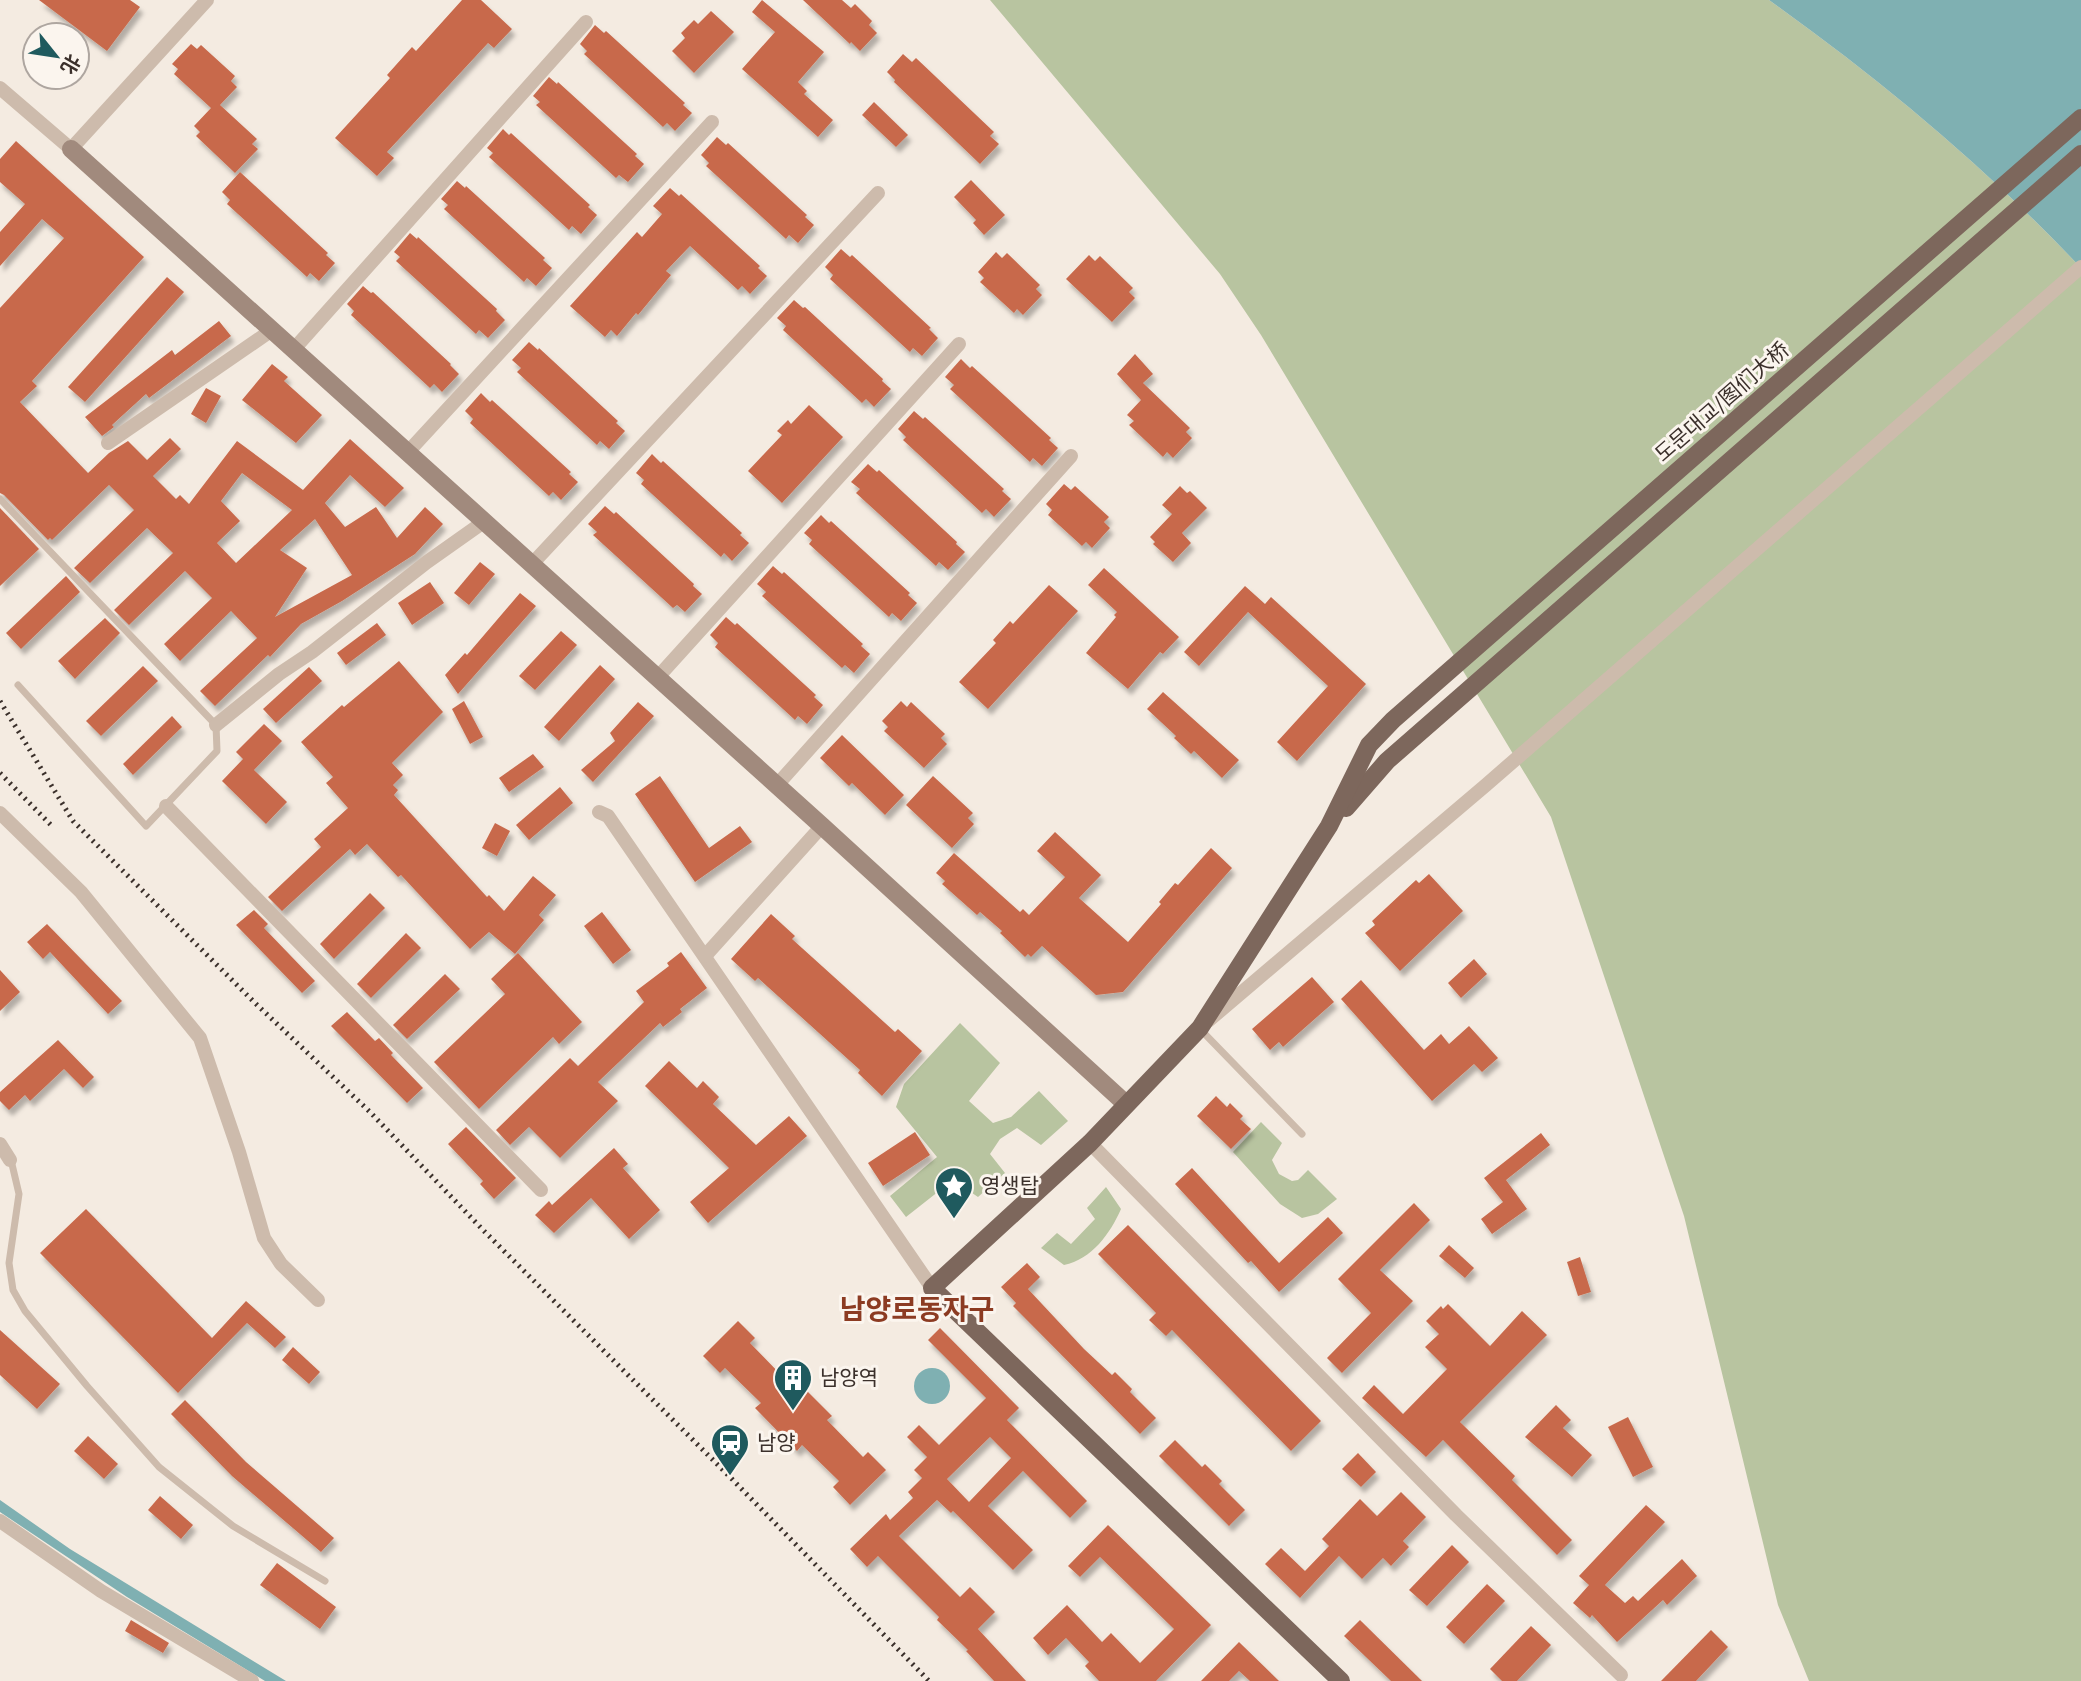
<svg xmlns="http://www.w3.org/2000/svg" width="2081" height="1681" font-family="'IBM Plex Sans','Noto Sans SC','Noto Sans KR',sans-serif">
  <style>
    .green { fill: #b8c4a0 }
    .water { fill: #7fb0b2 }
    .building { fill: #c8694b; fill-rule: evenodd; filter: url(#shadow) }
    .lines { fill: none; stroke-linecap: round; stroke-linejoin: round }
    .lane { stroke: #cdbbac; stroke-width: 7 }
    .street { stroke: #cdbbac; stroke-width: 14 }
    .secondary { stroke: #a18a7d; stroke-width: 18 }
    .primary { stroke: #7d675c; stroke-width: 18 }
    .rail { stroke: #3b302b; stroke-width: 5; stroke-dasharray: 2 5; stroke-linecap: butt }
    .labels { text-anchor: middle; stroke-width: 6; stroke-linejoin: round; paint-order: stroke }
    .street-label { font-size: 21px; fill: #3b302b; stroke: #fbf5ee }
    .poi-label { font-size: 21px; fill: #3b302b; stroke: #fbf5ee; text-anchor: start }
    .district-label { font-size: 28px; font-weight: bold; fill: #8c3b22; stroke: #fbf5ee }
  </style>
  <defs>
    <filter id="shadow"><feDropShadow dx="3.5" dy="6" stdDeviation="2" flood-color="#0004"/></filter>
  </defs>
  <rect width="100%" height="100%" fill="#f4ebe1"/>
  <g class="green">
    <path d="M990 0H1769C1881 80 1986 167 2081 268V1681H1809L1778 1605 1684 1216 1551 817 1261 335 1220 274Z"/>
    <path d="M960 1023 1000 1063 969 1101 993 1123 1011 1117 1039 1091 1068 1121 1041 1145 1017 1128 1000 1139 990 1154 1005 1173 978 1197 953 1180 906 1217 890 1196 937 1157 896 1107 904 1084Z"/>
    <path d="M1261 1122 1282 1143 1272 1160 1279 1174 1292 1181 1298 1180 1308 1170 1337 1199 1318 1214 1302 1218 1280 1204 1233 1152Z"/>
    <path d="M1106 1187 1121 1209C1110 1234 1092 1259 1064 1265L1041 1248 1057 1233 1071 1244 1095 1219 1087 1208Z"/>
  </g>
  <g class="water">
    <path d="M1769 0H2081V268C1986 167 1881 80 1769 0Z"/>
    <circle cx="932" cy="1386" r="18"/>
    <path d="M0 1500 70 1549 286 1681H265L127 1597 0 1512Z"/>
  </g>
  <g class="building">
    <path d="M39 0H130L140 7 107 51Z"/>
    <path d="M462 0H481L512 29 494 48 488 43 387 152 394 158 377 176 335 138 390 78 387 75 412 47 416 51Z"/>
    <path d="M762 0 824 52 798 82 807 91 804 94 833 120 818 137 742 69 775 32 752 12Z"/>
    <path d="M803 0H842L851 8 855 4 872 21 869 25 877 33 860 51 851 42 850 44Z"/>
    <path d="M711 11 734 32 694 73 672 51 685 38 681 33 694 20 698 24Z"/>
    <path d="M595 25 604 33 606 31 685 103 683 105 692 113 675 131 667 123 663 127 584 54 587 51 580 44Z"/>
    <path d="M191 44 197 49 201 45 235 76 231 81 237 87 220 105 257 139 252 144 258 149 235 173 196 136 200 132 194 126 211 108 174 74 178 69 172 64Z"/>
    <path d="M903 54 912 62 916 58 994 132 990 136 999 144 980 164 894 82 895 80 887 72Z"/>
    <path d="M549 77 557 84 558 82 637 154 635 156 644 164 628 182 619 175 616 178 536 105 540 102 533 96Z"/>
    <path d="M874 102 908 135 896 147 862 115Z"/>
    <path d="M503 129 509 135 511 133 590 205 588 207 597 215 581 234 572 226 569 230 489 157 493 153 487 148Z"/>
    <path d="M717 137 726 145 728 143 807 215 805 217 814 225 798 243 789 235 786 239 706 166 709 163 701 155Z"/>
    <path d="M16 141 144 257 32 381 37 386 20 402 88 473 109 453 128 441 147 460 170 438 181 449 153 476 176 499 180 495 189 504 237 441 303 490 350 439 404 488 385 507 350 475 325 503 345 527 376 507 397 538 425 507 443 524 415 554 342 601 301 624 270 657 268 655 215 706 200 691 257 638 231 611 180 661 164 644 212 598 185 571 129 625 114 610 173 553 147 528 90 583 74 568 134 510 109 485 52 540 50 538 48 540 4 495 0 493V308L64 238 42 219 0 266V232L25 204 0 182V159ZM242 473 292 510 236 563 217 543 240 521 221 501ZM315 519 352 575 275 617 307 568 280 550Z"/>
    <path d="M240 172 328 253 326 255 335 263 319 281 310 273 307 277 227 204 230 200 222 192Z"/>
    <path d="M971 180 1005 215 984 235 973 223 976 220 954 197Z"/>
    <path d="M457 181 465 188 466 186 545 258 543 260 552 268 536 286 527 278 524 282 444 209 448 205 441 199Z"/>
    <path d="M670 188 679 196 681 194 760 266 758 268 767 276 750 294 742 286 738 290 690 246 666 271 671 275 638 315 636 313 617 336 611 330 605 337 570 306 637 232 642 237 662 214 653 206Z"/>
    <path d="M410 233 417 239 418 237 497 309 496 311 505 320 488 338 479 330 476 334 396 261 400 257 394 252Z"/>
    <path d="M841 249 850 257 852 255 931 328 929 329 938 338 922 356 913 348 910 352 830 279 833 275 825 267Z"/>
    <path d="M996 252 1002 258 1007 253 1040 285 1036 289 1042 295 1023 315 1017 309 1014 313 980 282 984 278 978 272Z"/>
    <path d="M1089 255 1095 261 1100 256 1133 288 1129 292 1135 298 1112 322 1066 279Z"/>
    <path d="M167 277 184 292 85 402 68 387Z"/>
    <path d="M363 286 371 293 373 292 451 364 450 365 459 374 442 392 434 384 430 388 351 315 354 311 347 304Z"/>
    <path d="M794 300 803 308 805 307 883 379 882 381 891 389 874 407 866 399 862 403 783 330 786 326 777 318Z"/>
    <path d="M219 321 231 336 149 398 146 394 112 425 114 427 102 436 85 417 172 350 175 355Z"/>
    <path d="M529 342 538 350 539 348 618 421 616 423 625 431 609 449 600 441 597 445 517 372 521 368 512 360Z"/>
    <path d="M1135 354 1153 374 1143 383 1190 428 1186 432 1192 438 1173 458 1167 452 1163 457 1129 425 1134 421 1127 415 1141 400 1117 374Z"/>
    <path d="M961 359 970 368 972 366 1051 438 1049 440 1058 448 1042 466 1033 458 1030 462 950 389 954 385 945 377Z"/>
    <path d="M272 364 288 377 284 381 322 415 296 443 242 400Z"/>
    <path d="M206 388 221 396 206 423 191 414Z"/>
    <path d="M481 393 490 402 492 400 571 472 569 474 578 482 561 500 553 492 549 496 470 423 473 419 465 411Z"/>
    <path d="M809 405 843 437 782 503 748 471 782 435 777 431 788 420 791 424Z"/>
    <path d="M914 411 923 419 925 417 1004 489 1002 491 1011 499 994 517 986 509 982 513 903 440 906 437 898 429Z"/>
    <path d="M652 454 661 463 663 461 742 533 740 535 749 543 732 561 724 553 721 557 641 484 644 480 636 473Z"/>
    <path d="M868 464 877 472 879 470 957 542 956 544 965 552 948 570 939 562 936 566 856 493 860 489 851 482Z"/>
    <path d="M1064 484 1071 490 1075 486 1109 517 1104 522 1110 528 1092 548 1086 542 1082 546 1048 515 1052 510 1046 504Z"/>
    <path d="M1180 486 1187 493 1190 491 1207 508 1182 533 1191 543 1173 562 1153 544 1155 542 1150 537 1172 514 1162 505Z"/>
    <path d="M605 506 614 514 616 512 694 584 693 586 702 594 685 612 677 605 673 608 593 535 597 532 588 524Z"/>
    <path d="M0 508 39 549 0 586Z"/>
    <path d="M821 515 829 523 831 521 910 593 908 595 917 603 901 621 892 613 889 617 809 544 812 540 804 533Z"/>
    <path d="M480 562 495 574 469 605 454 593Z"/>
    <path d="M773 566 782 574 784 572 863 644 861 646 870 654 854 673 845 665 842 668 762 596 766 592 757 584Z"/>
    <path d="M1104 568 1179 637 1163 654 1160 652 1128 689 1086 653 1116 617 1114 615 1117 612 1088 585Z"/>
    <path d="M66 576 80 592 21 649 6 633Z"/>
    <path d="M430 582 444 603 412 625 398 603Z"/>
    <path d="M1049 585 1078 611 988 709 959 682 996 643 993 640 1010 621 1013 624Z"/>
    <path d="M1245 586 1265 604 1271 597 1366 684 1297 761 1277 742 1328 686 1248 612 1199 666 1184 652Z"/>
    <path d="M520 593 536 606 458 694 445 675 465 653 467 655Z"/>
    <path d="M726 617 735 625 737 623 816 695 814 697 823 705 807 724 798 716 795 720 715 647 718 643 710 635Z"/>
    <path d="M105 618 120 633 75 679 58 661Z"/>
    <path d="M377 623 386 635 346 665 337 653Z"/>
    <path d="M561 631 577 645 535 690 519 676Z"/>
    <path d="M399 661 443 712 392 763 403 775 393 785 398 790 394 795 487 897 489 895 504 911 533 876 556 895 539 915 544 920 515 954 489 932 470 949 401 875 398 877 367 844 355 855 350 849 282 911 268 897 321 847 314 839 348 808 326 783 333 777 301 742 342 705 344 707Z"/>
    <path d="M600 665 615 679 559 741 544 727Z"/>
    <path d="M143 666 158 681 101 736 86 721Z"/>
    <path d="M309 667 322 681 276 723 263 709Z"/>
    <path d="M1163 692 1239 760 1222 778 1194 751 1191 754 1174 738 1176 736 1147 709Z"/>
    <path d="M464 701 483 737 470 744 452 709Z"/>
    <path d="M901 701 907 707 911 702 945 734 941 738 947 744 924 768 884 731 888 727 882 721Z"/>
    <path d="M638 702 654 716 593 782 581 770 615 741 610 733Z"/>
    <path d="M172 716 182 727 133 775 123 764Z"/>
    <path d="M264 724 282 741 254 770 287 802 266 824 222 781 243 759 236 752Z"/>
    <path d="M842 735 904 795 885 815 852 783 849 786 820 758Z"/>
    <path d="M533 754 544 767 509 792 499 778Z"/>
    <path d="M660 776 709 848 740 826 752 842 695 882 635 794Z"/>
    <path d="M933 776 973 813 968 818 974 824 952 848 906 805Z"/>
    <path d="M560 787 573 803 529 840 516 825Z"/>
    <path d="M495 823 510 831 497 856 482 848Z"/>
    <path d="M1055 832 1101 875 1079 898 1128 942 1161 904 1159 902 1175 883 1178 885 1211 848 1232 868 1123 992 1096 995 1042 946 1031 957 1028 954 1025 957 1000 933 1002 931 980 912 977 915 942 884 945 881 936 873 954 853 1020 912 1023 909 1029 915 1065 877 1037 851Z"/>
    <path d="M1429 874 1463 911 1400 971 1365 933 1375 925 1372 921 1416 880 1419 883Z"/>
    <path d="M370 893 385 908 334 959 320 944Z"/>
    <path d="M254 910 268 924 264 928 315 981 302 993 236 925Z"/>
    <path d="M602 912 631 950 613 964 584 926Z"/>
    <path d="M771 914 795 936 792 939 895 1032 898 1029 922 1051 882 1096 858 1073 860 1070 758 978 755 981 731 959Z"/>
    <path d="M47 924 122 1001 108 1014 50 952 43 959 27 942Z"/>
    <path d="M406 933 421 948 371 998 357 984Z"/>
    <path d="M681 952 707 988 680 1009 682 1012 663 1027 660 1023 598 1082 618 1101 560 1158 529 1127 510 1145 496 1130 570 1058 578 1066 644 1002 636 991 669 966 667 963Z"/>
    <path d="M518 953 582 1022 559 1044 553 1037 479 1109 434 1062 505 994 491 979Z"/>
    <path d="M1474 959 1487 974 1461 998 1448 983Z"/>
    <path d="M0 970 20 992 0 1011Z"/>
    <path d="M445 974 460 989 407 1039 393 1025Z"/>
    <path d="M1312 977 1334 1002 1283 1047 1279 1042 1270 1050 1252 1029Z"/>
    <path d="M1361 980 1424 1050 1441 1034 1449 1044 1469 1026 1498 1058 1482 1072 1474 1064 1432 1101 1341 999Z"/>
    <path d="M347 1012 375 1041 379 1038 393 1053 391 1055 423 1088 407 1103 331 1026Z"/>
    <path d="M58 1040 94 1077 83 1088 64 1069 30 1101 25 1095 9 1110 0 1101V1092Z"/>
    <path d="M669 1061 697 1088 703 1081 719 1097 713 1104 756 1145 789 1116 807 1136 708 1223 690 1202 729 1168 645 1086Z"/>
    <path d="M1216 1096 1227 1107 1230 1103 1243 1116 1240 1119 1251 1129 1231 1149 1197 1116Z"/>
    <path d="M466 1127 516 1178 494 1199 480 1184 483 1181 448 1144Z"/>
    <path d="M915 1132 930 1155 883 1186 868 1163Z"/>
    <path d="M1541 1133 1550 1145 1506 1180 1527 1209 1492 1234 1481 1219 1503 1202 1484 1178Z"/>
    <path d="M614 1148 628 1164 623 1168 660 1210 629 1239 591 1198 554 1233 535 1215 549 1201 552 1205Z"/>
    <path d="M1192 1168 1279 1263 1328 1217 1343 1233 1279 1292 1251 1261 1248 1263 1175 1184Z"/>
    <path d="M1414 1203 1430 1220 1380 1270 1413 1301 1342 1373 1327 1358 1371 1313 1338 1279Z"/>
    <path d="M86 1209 212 1338 246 1301 286 1337 275 1348 247 1323 178 1393 40 1253Z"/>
    <path d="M1128 1225 1321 1421 1291 1451 1172 1330 1166 1336 1149 1320 1156 1313 1098 1254Z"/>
    <path d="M1449 1245 1474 1268 1465 1278 1439 1256Z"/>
    <path d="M1580 1257 1591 1292 1578 1296 1567 1262Z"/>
    <path d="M1027 1263 1040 1277 1028 1289 1084 1349 1112 1375 1115 1372 1132 1389 1130 1392 1156 1418 1140 1434 1013 1306 1016 1303 1001 1287Z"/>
    <path d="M1448 1304 1490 1346 1522 1311 1547 1335 1460 1422 1515 1476 1512 1480 1572 1540 1557 1555 1443 1440 1426 1457 1362 1398 1374 1385 1403 1414 1447 1369 1425 1347 1439 1334 1426 1321 1441 1306 1443 1309Z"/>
    <path d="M738 1321 755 1338 750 1343 785 1379 790 1374 832 1416 827 1420 863 1457 868 1452 886 1470 850 1505 833 1487 839 1481 802 1445 797 1451 755 1408 761 1403 725 1368 720 1373 703 1356Z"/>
    <path d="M940 1328 1019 1408 1007 1420 1087 1501 1070 1518 1023 1471 988 1506 1033 1550 1013 1570 953 1511 951 1513 937 1500 899 1536 960 1597 970 1587 995 1612 978 1629 1026 1681H994L966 1651 968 1650 937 1620 939 1617 878 1556 867 1567 850 1549 886 1514 890 1520 913 1498 908 1492 922 1478 914 1470 927 1457 907 1437 919 1425 939 1445 986 1398 928 1340ZM990 1437 1011 1458 969 1502 947 1479Z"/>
    <path d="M0 1330 60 1384 37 1409 0 1375Z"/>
    <path d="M293 1347 320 1372 309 1384 282 1360Z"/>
    <path d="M185 1400 246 1462 334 1538 321 1552 232 1476 171 1414Z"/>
    <path d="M1556 1405 1571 1420 1563 1428 1592 1455 1572 1477 1525 1437Z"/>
    <path d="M1628 1417 1653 1467 1633 1477 1608 1427Z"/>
    <path d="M88 1436 118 1464 104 1479 74 1451Z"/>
    <path d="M1175 1440 1202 1467 1205 1464 1222 1481 1219 1484 1245 1510 1229 1526 1159 1456Z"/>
    <path d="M1358 1453 1376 1472 1361 1487 1342 1469Z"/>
    <path d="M1401 1492 1426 1517 1403 1541 1409 1547 1391 1566 1383 1558 1362 1579 1339 1556 1300 1598 1265 1564 1281 1548 1305 1571 1329 1546 1322 1539 1360 1499 1377 1516Z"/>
    <path d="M160 1496 193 1525 181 1539 148 1510Z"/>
    <path d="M1646 1505 1665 1522 1605 1585 1625 1603 1633 1596 1638 1601 1682 1559 1697 1576 1667 1605 1663 1600 1617 1642 1592 1615 1590 1618 1573 1603 1589 1585 1579 1576Z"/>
    <path d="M1108 1525 1211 1625 1156 1681H1099L1085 1666 1089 1662 1066 1638 1048 1655 1033 1638 1067 1605 1102 1642 1111 1633 1140 1663 1174 1629 1100 1557 1080 1577 1068 1566Z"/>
    <path d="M1452 1545 1469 1562 1427 1606 1409 1590Z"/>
    <path d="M277 1563 336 1607 320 1629 260 1585Z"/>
    <path d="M1487 1584 1505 1601 1464 1644 1446 1627Z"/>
    <path d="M131 1620 169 1643 163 1653 125 1631Z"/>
    <path d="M1360 1620 1422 1681H1391L1344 1636Z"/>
    <path d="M1531 1626 1551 1645 1517 1681H1502L1490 1669Z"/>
    <path d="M1711 1630 1728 1647 1696 1681H1661Z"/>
    <path d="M1239 1642 1279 1681H1250L1239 1671 1229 1681H1201Z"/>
  </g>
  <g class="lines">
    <g class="lane">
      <path d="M0 499 216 725 217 751 146 826 18 685"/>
      <path d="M1200 1029 1302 1134"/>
      <path d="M11 1160 19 1194 9 1263 13 1290 25 1311 87 1386 159 1467 233 1526 325 1581"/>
    </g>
    <g class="street">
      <path d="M0 88 71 149 207 0"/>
      <path d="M294 349 586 22"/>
      <path d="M108 443 272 330"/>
      <path d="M408 452 712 122"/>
      <path d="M532 564 878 193"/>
      <path d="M658 677 959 344"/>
      <path d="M216 725 279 674 312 652 427 562 485 521"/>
      <path d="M777 785 1071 456"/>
      <path d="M166 806 541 1190"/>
      <path d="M599 812 608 816 932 1288"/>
      <path d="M0 813 81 892 200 1038 239 1152 264 1238 281 1264 318 1300"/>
      <path d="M705 956 822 826"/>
      <path d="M1208 1021 1486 785 2081 267"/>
      <path d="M1090 1143 1456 1515 1621 1675"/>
      <path d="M0 1144 10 1160"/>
      <path d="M0 1521 101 1591 252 1681"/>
    </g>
    <path class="secondary" d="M71 149 822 826 1126 1104"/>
    <g class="primary">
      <path d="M1346 808 1387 761 2081 154"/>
      <path d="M1341 1681 932 1288 1090 1143 1200 1028 1329 826 1369 745 1393 720 2081 118"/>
    </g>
    <g class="rail">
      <path d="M0 701 73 821 255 1003 370 1112 485 1232 730 1477 929 1681"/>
      <path d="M0 773 51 825"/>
    </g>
  </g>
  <defs>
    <symbol id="sight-pin" viewBox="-11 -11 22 30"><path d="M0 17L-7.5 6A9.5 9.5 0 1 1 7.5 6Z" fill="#1f5a5e" stroke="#fbf5ee"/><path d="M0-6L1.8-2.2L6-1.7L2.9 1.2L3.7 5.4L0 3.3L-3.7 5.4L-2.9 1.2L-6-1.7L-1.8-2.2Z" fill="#fff"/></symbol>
    <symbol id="building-pin" viewBox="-11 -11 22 30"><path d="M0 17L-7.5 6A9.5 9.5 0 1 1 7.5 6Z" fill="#1f5a5e" stroke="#fbf5ee"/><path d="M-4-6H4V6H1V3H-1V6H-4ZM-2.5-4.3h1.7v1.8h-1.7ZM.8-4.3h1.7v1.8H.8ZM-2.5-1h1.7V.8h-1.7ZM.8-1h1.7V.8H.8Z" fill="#fff"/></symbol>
    <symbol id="station-pin" viewBox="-11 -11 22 30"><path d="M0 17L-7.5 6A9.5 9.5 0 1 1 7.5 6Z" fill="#1f5a5e" stroke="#fbf5ee"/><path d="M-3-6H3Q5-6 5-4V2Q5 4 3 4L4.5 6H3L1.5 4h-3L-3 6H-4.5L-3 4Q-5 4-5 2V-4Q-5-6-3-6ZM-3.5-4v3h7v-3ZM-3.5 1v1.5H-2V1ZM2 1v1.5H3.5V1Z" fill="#fff"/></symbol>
  </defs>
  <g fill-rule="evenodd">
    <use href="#sight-pin" x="932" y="1164" width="44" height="60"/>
    <use href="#building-pin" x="771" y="1356" width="44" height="60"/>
    <use href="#station-pin" x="708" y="1421" width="44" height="60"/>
  </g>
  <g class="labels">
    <g class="street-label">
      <text transform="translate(1722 402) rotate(-41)" y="7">도문대교/图们大桥</text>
    </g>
    <g class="poi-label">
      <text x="981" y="1193">영생탑</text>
      <text x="820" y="1385">남양역</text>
      <text x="757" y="1450">남양</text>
    </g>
    <g class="district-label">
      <text x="917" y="1319">남양로동자구</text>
    </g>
  </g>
  <g transform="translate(56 56) rotate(120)"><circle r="33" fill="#fbf5ee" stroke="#aea6a0" stroke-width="2"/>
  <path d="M0-5L12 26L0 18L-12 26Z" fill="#1f5a5e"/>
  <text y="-10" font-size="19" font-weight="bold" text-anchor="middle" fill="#3b302b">北</text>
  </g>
</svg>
